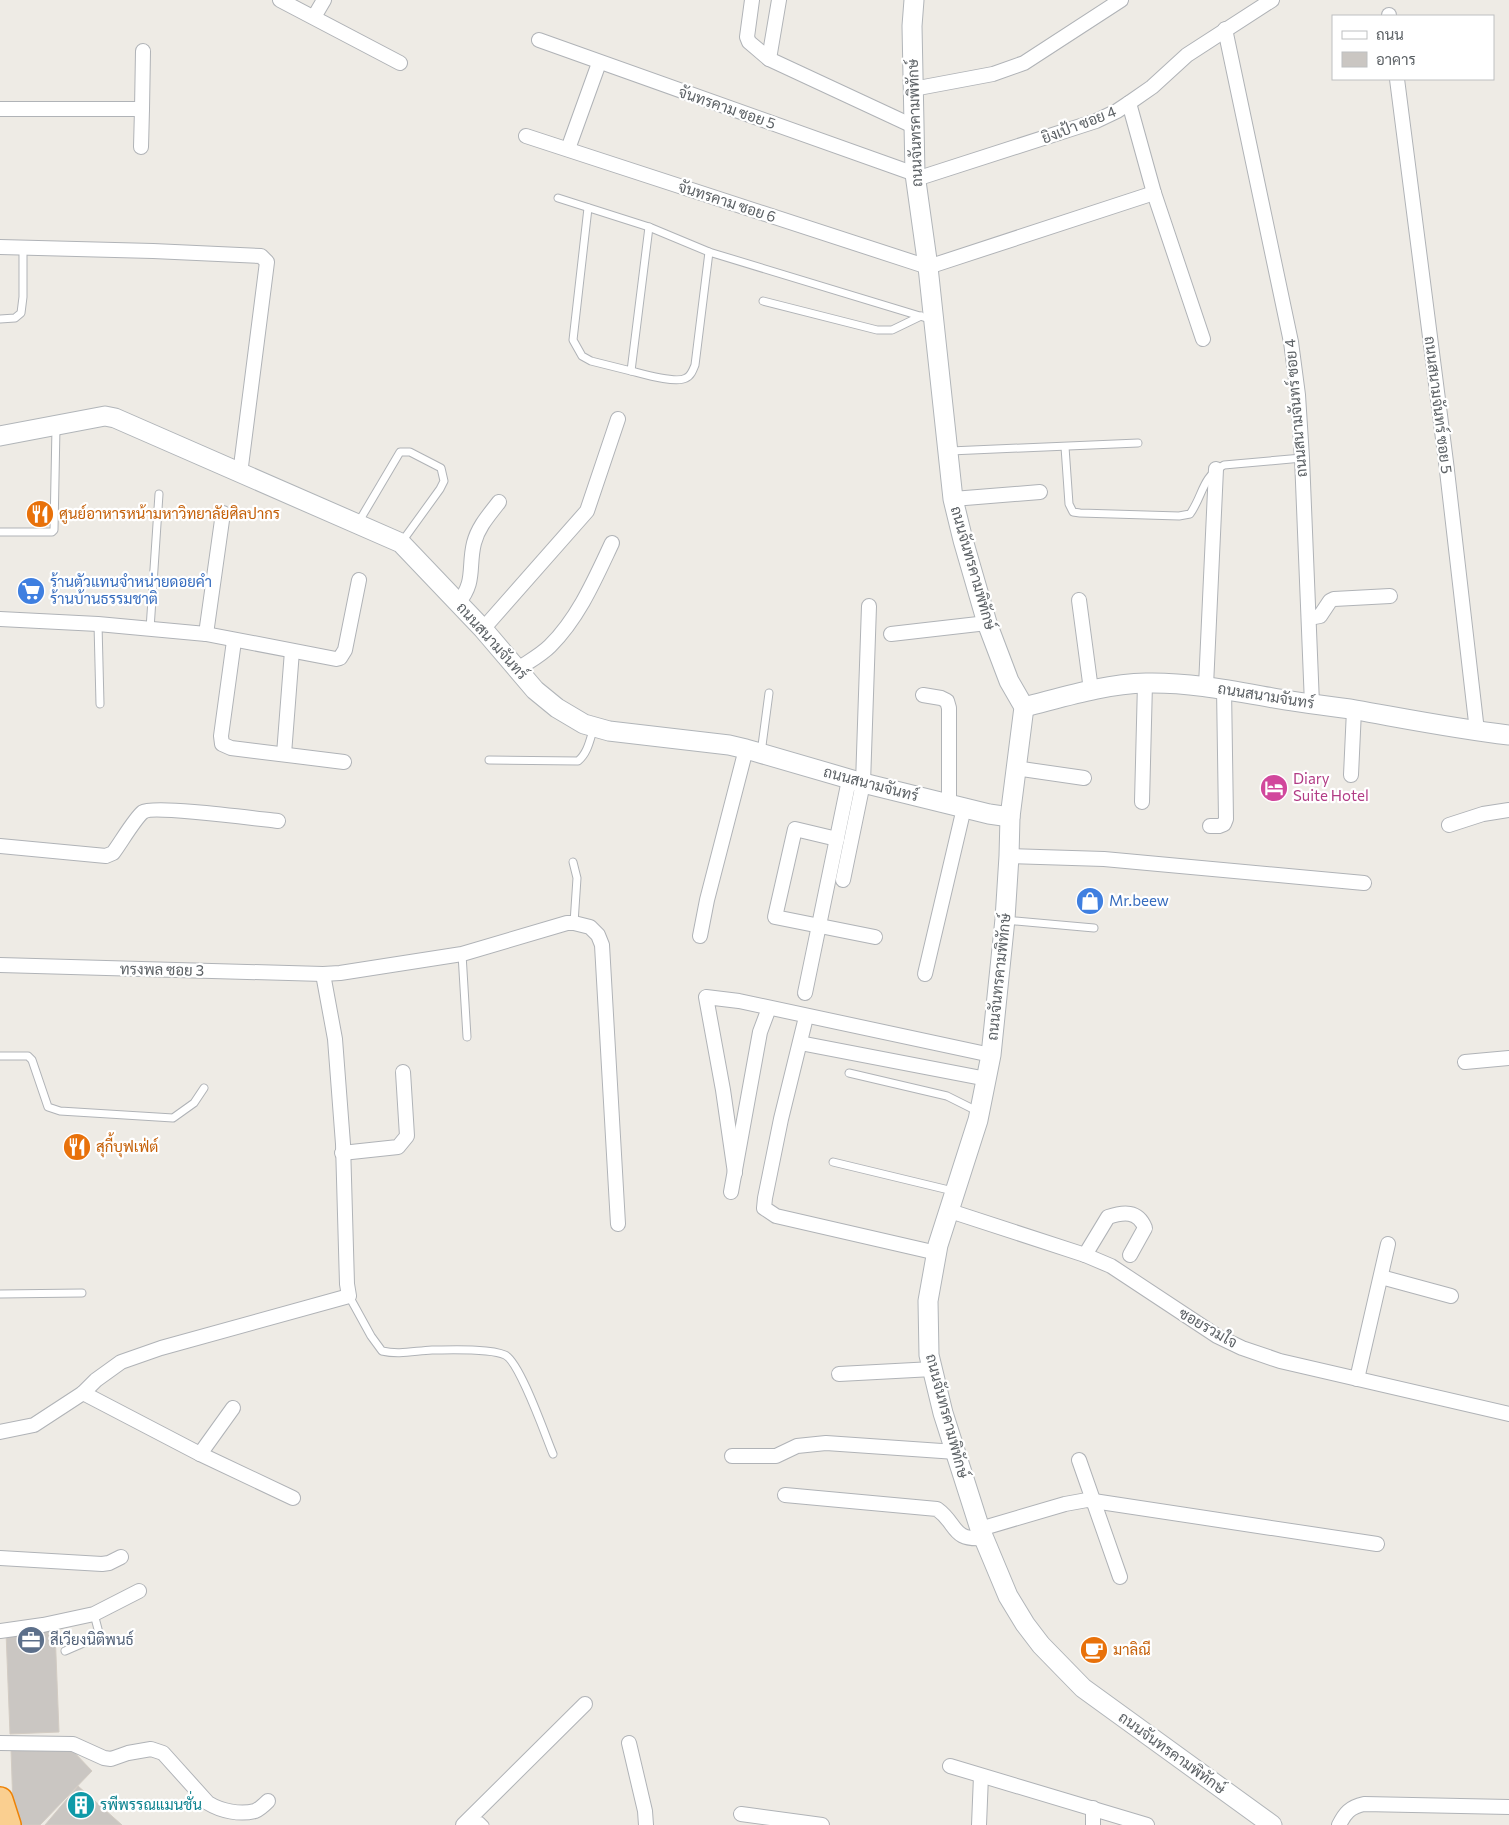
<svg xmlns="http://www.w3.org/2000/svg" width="1509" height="1825" font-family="Commissioner,Sarabun,sans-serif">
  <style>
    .building { fill: #cac6c2; stroke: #d3ccc3 }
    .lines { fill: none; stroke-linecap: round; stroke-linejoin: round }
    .lane-casing { stroke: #b0b3b7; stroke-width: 9 }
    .street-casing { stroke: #b0b3b7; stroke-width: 16 }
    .secondary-casing { stroke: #b1b5b9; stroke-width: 21 }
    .highway-casing { stroke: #ed8206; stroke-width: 28 }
    .lane { stroke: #fff; stroke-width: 7 }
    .street { stroke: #fff; stroke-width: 14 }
    .secondary { stroke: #fff; stroke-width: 19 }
    .highway { stroke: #facf90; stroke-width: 25 }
    .labels { text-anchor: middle; stroke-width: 4.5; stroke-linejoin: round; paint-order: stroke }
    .street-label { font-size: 15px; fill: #5c6165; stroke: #fff }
    .food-label { font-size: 15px; fill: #c56008; stroke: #fff; text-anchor: start }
    .shop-label { font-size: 15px; fill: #366cbe; stroke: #fff; text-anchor: start }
    .hotel-label { font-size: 15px; fill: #b23c85; stroke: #fff; text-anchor: start }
    .service-label { font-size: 15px; fill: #4e5e75; stroke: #fff; text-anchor: start }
    .culture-label { font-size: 15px; fill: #0d838f; stroke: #fff; text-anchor: start }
  </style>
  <rect width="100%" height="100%" fill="#eeebe5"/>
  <g class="building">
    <path d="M55 1630 59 1732 10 1734 6 1632Z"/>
    <path d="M11 1750H72L92 1771 40 1825H21L13 1807Z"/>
    <path d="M78 1786 122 1825H45Z"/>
  </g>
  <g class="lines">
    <defs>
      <g id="lane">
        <path d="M558 198 649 227 709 252 933 320"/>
        <path d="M588 208 573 340 582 356 591 361 631 371 649 227"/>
        <path d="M763 301 877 330H892L921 316"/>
        <path d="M0 319 15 318 21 313 23 297V248"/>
        <path d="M631 371C643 374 676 384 686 378 691 376 693 370 695 365L709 252"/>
        <path d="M1065 447 1069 504 1073 512 1080 513 1179 516 1190 514C1204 494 1201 478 1224 465L1302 458"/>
        <path d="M950 451 1138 443"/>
        <path d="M358 523 400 452H410L441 468 444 481 440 489 401 543"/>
        <path d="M0 532H52L54 530 56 427"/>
        <path d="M98 624 100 704"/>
        <path d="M150 629 159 494"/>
        <path d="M761 753 769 693"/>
        <path d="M489 760 578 761C588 753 590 739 594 727"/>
        <path d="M573 862 577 878 574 923"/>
        <path d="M1005 920 1094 928"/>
        <path d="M462 954 467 1037"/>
        <path d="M0 1056H28L32 1060 48 1107 60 1111 173 1118 194 1103 204 1088"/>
        <path d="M849 1073 947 1096 979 1112"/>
        <path d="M833 1162 953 1191"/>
        <path d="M0 1294 82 1293"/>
        <path d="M349 1296 371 1336 382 1351C399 1355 414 1351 432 1350 449 1350 490 1348 505 1355 520 1362 545 1435 553 1454"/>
        <path d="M65 1651 95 1638 99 1633 94 1614"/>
        <path d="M476 1825 481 1821 485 1825"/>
      </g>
      <g id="street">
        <path d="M280 0 400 63"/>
        <path d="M752 0 747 37 749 42 769 59 913 126"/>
        <path d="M1389 15V16"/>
        <path d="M314 17 324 0"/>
        <path d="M1225 29 1291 342 1298 395 1302 458 1312 704"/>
        <path d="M539 40 915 174"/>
        <path d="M769 59 779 0"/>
        <path d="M1397 79 1446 462 1477 731"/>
        <path d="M913 89 993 74 1024 63 1121 0"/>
        <path d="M1129 103 1154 193 1203 339"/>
        <path d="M0 109H142L141 147"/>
        <path d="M142 109 143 51"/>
        <path d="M526 136 928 267 1154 193"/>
        <path d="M568 149 599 63"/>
        <path d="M916 179 1096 121 1117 111 1129 103 1152 87 1187 55 1272 0"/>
        <path d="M0 247 153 251 261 256 267 262 240 474"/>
        <path d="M953 499 1040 492"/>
        <path d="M1079 600 1091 690"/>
        <path d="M458 603C476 582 468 567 474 543 478 527 489 515 499 502"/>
        <path d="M1309 618 1320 616 1330 601 1334 599 1390 596"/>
        <path d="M0 619 98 624 206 634 336 659 340 658 345 650 359 580"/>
        <path d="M483 629 587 511 618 419"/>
        <path d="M206 634 223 513"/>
        <path d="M891 634 987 623"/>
        <path d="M234 641 221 736 222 744 231 748 344 762"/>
        <path d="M518 669C528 662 541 655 550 646 579 617 595 579 612 543"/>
        <path d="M1206 686 1216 469"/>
        <path d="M923 695 941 698 947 701 949 708V805"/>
        <path d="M284 754 292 651"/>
        <path d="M1015 768 1084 778"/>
        <path d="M1351 775 1354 710"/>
        <path d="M1142 802 1145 683"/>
        <path d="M1449 825 1483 814 1509 810"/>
        <path d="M1210 826H1219L1224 824 1226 819 1224 688"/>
        <path d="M837 839 795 829 775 917 875 937"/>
        <path d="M0 846 106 856 113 853C120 844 135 818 143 812 153 805 259 819 278 821"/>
        <path d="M1009 856 1104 859 1364 883"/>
        <path d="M843 880 863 783 869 606"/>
        <path d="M700 936 707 900 746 749"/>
        <path d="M0 965 323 974 340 973 462 954 567 923H574L590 927 598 935 602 945 618 1224"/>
        <path d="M925 974 964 808"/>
        <path d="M805 993 849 780"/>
        <path d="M806 1017 781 1119 765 1198 764 1208 776 1216 937 1253"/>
        <path d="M800 1043 987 1079"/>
        <path d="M1465 1062 1509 1058"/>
        <path d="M342 1153 398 1147 407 1136 403 1072"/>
        <path d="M735 1173 723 1090 706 997 739 1001 991 1055"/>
        <path d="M731 1192 760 1032 769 1008"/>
        <path d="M950 1211 1085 1255 1111 1266 1217 1336 1242 1348 1280 1361 1509 1414"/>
        <path d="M1085 1255 1108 1217C1123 1212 1138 1210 1145 1228L1130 1255"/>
        <path d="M1381 1277 1451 1296"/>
        <path d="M839 1374 933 1369"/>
        <path d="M1357 1379 1388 1244"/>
        <path d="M83 1393 200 1454 293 1498"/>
        <path d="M0 1432 34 1425 83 1393 96 1380 121 1362 161 1348 349 1296 347 1284 343 1144 335 1039 323 974"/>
        <path d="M200 1454 233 1408"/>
        <path d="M732 1456H776L797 1446 826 1443 956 1452"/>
        <path d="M1079 1460 1120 1577"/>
        <path d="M785 1495 937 1509C958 1524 951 1541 984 1538"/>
        <path d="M980 1529 1065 1504 1087 1500 1377 1544"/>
        <path d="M0 1558 102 1564 109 1563 121 1557"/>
        <path d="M0 1631 43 1625 94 1614 139 1591"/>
        <path d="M0 1743 73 1744 104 1758 111 1759 128 1753 151 1749 163 1753 208 1803C221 1811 240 1815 255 1811 260 1809 265 1804 268 1801"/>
        <path d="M629 1743 645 1811 646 1825"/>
        <path d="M950 1766 1147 1825"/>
        <path d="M741 1814 822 1825"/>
        <path d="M463 1825 585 1704"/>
        <path d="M979 1825 981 1776"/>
        <path d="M1093 1825V1808"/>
        <path d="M1339 1825C1345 1813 1350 1807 1364 1804L1509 1807"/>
      </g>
      <g id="secondary">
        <path d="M914 0 912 26 915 174 928 267 953 499 963 540 987 623 1009 681 1024 707 1010 817 1009 856 1005 919 991 1055 978 1120 938 1245 928 1301 929 1355 943 1413 980 1529 1008 1596 1025 1624 1041 1645 1083 1688 1272 1825"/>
        <path d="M0 436 105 416 115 418 401 543 483 629 535 690 557 708 584 724 609 731 729 745 746 749 863 783 989 814 1010 817"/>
        <path d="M1024 707C1064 697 1104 684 1146 683 1193 682 1238 692 1285 700 1308 704 1332 706 1356 710 1407 719 1457 729 1509 735"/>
      </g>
      <path id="highway" d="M0 1800 8 1825"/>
    </defs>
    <use href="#lane" class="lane-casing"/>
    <use href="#street" class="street-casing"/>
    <use href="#secondary" class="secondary-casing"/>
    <use href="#highway" class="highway-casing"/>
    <use href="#lane" class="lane"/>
    <use href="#street" class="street"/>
    <use href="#secondary" class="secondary"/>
    <use href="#highway" class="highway"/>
  </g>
  <defs>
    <symbol id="restaurant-disc" viewBox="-11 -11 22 22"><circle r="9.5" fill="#e8710a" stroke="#fff"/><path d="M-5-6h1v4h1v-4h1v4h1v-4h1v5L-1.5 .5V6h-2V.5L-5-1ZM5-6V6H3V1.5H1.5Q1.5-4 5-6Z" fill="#fff"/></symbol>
    <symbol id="supermarket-disc" viewBox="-11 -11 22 22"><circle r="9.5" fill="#3f7fe0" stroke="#fff"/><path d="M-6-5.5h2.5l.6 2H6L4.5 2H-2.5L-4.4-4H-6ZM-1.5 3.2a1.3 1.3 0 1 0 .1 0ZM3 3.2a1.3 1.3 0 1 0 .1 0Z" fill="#fff"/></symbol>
    <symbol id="hotel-disc" viewBox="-11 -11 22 22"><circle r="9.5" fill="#d1479c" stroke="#fff"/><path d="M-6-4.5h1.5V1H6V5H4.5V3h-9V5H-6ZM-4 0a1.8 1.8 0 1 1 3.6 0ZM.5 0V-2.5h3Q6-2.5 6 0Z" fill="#fff"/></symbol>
    <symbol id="shop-disc" viewBox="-11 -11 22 22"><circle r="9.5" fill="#3f7fe0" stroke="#fff"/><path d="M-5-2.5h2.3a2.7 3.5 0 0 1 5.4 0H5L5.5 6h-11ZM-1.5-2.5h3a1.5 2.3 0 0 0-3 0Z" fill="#fff"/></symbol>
    <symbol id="office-disc" viewBox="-11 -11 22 22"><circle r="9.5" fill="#5c6f8a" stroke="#fff"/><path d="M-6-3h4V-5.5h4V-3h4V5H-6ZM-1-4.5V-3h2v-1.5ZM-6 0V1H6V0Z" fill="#fff"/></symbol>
    <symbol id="cafe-disc" viewBox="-11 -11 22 22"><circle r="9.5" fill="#e8710a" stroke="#fff"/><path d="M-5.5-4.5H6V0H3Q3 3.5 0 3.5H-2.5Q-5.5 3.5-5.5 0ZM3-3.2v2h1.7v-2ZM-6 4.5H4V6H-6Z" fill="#fff"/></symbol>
    <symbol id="building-disc" viewBox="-11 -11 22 22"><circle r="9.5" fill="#0f9aa8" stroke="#fff"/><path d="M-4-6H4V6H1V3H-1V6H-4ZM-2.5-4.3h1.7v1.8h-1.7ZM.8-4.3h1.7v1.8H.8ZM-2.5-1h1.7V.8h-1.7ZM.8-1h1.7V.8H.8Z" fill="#fff"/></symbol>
  </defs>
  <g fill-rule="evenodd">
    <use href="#restaurant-disc" x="24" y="498" width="32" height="32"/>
    <use href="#supermarket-disc" x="15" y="575" width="32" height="32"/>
    <use href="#hotel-disc" x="1258" y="772" width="32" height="32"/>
    <use href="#shop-disc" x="1074" y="885" width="32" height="32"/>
    <use href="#restaurant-disc" x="61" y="1131" width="32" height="32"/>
    <use href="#office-disc" x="15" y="1624" width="32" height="32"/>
    <use href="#cafe-disc" x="1078" y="1634" width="32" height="32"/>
    <use href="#building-disc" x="65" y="1789" width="32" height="32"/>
  </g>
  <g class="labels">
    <g class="street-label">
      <text transform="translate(727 108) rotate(19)" y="5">จันทรคาม ซอย 5</text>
      <text transform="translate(915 123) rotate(-92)" y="5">ถนนจันทรคามพิทักษ์</text>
      <text transform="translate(1079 125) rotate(-21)" y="5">ยิงเป้า ซอย 4</text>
      <text transform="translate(727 202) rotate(18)" y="5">จันทรคาม ซอย 6</text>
      <text transform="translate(1438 405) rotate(83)" y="5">ถนนสนามจันทร์ ซอย 5</text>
      <text transform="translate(1296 408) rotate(-95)" y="5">ถนนสนามจันทร์ ซอย 4</text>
      <text transform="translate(973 568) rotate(74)" y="5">ถนนจันทรคามพิทักษ์</text>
      <text transform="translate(492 641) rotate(48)" y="5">ถนนสนามจันทร์</text>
      <text transform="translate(1266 696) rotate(9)" y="5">ถนนสนามจันทร์</text>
      <text transform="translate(871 784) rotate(15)" y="5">ถนนสนามจันทร์</text>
      <text transform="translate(162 970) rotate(1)" y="5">ทรงพล ซอย 3</text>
      <text transform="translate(999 977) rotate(-84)" y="5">ถนนจันทรคามพิทักษ์</text>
      <text transform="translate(1208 1328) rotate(30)" y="5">ซอยรวมใจ</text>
      <text transform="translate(947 1416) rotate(75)" y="5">ถนนจันทรคามพิทักษ์</text>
      <text transform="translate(1172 1753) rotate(36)" y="5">ถนนจันทรคามพิทักษ์</text>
    </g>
    <g class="food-label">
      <text x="59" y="519">ศูนย์อาหารหน้ามหาวิทยาลัยศิลปากร</text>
      <text x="96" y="1152">สุกี้บุฟเฟ่ต์</text>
      <text x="1113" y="1655">มาลิณี</text>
    </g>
    <g class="shop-label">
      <text x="50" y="587">ร้านตัวแทนจำหน่ายดอยคำ<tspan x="50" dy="17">ร้านบ้านธรรมชาติ</tspan></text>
      <text x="1109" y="906">Mr.beew</text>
    </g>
    <g class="hotel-label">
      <text x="1293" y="784">Diary<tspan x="1293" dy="17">Suite Hotel</tspan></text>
    </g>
    <g class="service-label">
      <text x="50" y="1645">สีเวียงนิติพนธ์</text>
    </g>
    <g class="culture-label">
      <text x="100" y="1810">รพีพรรณแมนชั่น</text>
    </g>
  </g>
  <rect x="1332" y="15" width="162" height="65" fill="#ffffff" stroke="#bec0c1"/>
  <rect x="1342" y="31" width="25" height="8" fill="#ffffff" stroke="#bec0c1"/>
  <text x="1376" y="40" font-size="15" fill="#5c6165">ถนน</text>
  <rect x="1342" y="52" width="25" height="15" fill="#cac6c2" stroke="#bec0c1"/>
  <text x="1376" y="65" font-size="15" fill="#5c6165">อาคาร</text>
</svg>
